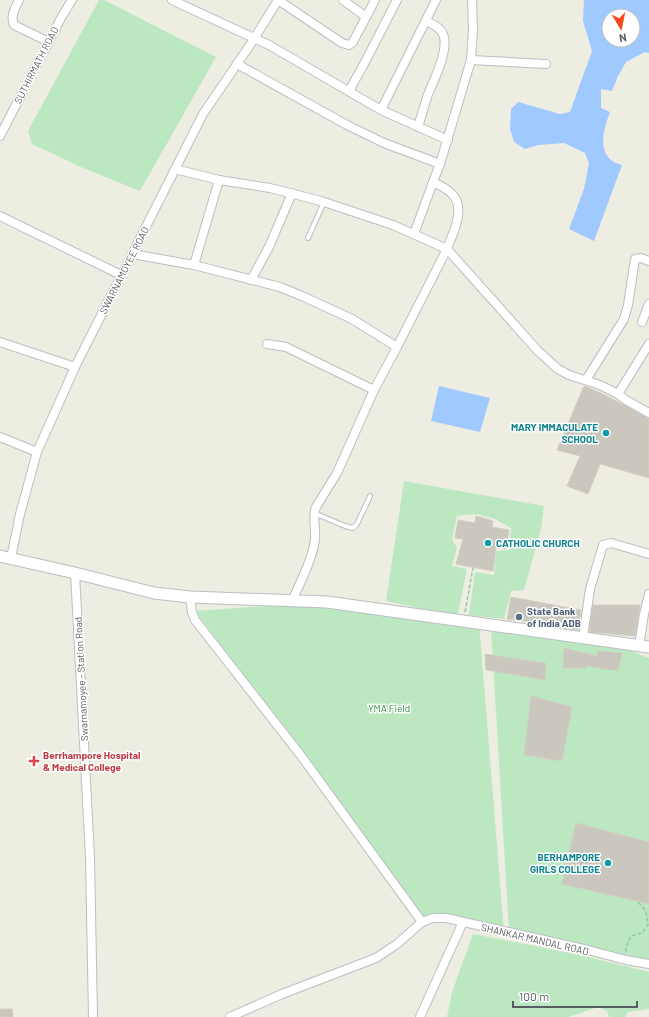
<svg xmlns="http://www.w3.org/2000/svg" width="649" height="1017" font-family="Barlow,sans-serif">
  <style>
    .green { fill: #bbe8c1 }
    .water { fill: #a0c9ff; fill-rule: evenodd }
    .building { fill: #c9c7be; stroke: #d3cfbf }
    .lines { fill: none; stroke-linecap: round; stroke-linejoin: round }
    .service-casing { stroke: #bbbec4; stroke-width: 6 }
    .minor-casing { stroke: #bbbec4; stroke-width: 10 }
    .tertiary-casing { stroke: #bbbec4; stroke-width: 13 }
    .path { stroke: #93c9aa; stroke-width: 1.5; stroke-dasharray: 4 2; stroke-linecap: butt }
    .service { stroke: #fff; stroke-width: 4 }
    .minor { stroke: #fff; stroke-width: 8 }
    .tertiary { stroke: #fff; stroke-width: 11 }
    .culture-dot { fill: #0f9aa8; stroke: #fff; stroke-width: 1.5 }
    .service-dot { fill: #5c6f8a; stroke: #fff; stroke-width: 1.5 }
    .health-dot { fill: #e0444e; stroke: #fff; stroke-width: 1.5 }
    .labels { text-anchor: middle; stroke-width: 3; stroke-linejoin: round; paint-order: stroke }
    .street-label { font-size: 10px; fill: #595d63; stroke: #fff }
    .culture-label { font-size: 10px; font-weight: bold; fill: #0d838f; stroke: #fff; text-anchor: end }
    .service-label { font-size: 10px; font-weight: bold; fill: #4e5e75; stroke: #fff; text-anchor: start }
    .park-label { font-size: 10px; fill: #2e873e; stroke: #fff }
    .health-label { font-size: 10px; font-weight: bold; fill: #be3a42; stroke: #fff; text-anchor: start }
  </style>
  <rect width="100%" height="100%" fill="#eeede1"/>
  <g class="green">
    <path d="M99 0H104L216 57 140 191 81 167 32 144 28 131Z"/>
    <path d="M404 481 544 506 541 529 524 590 511 591 504 619 469 615 475 572 494 575 496 551 509 550 511 528 495 519 477 514 457 516 452 539 457 548 452 566 467 569 458 614 432 611 386 601Z"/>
    <path d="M327 602 479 622 504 932 446 918 422 922 259 696 195 611Z"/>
    <path d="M491 629 626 649 649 658V960L509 931Z"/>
    <path d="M473 934 580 955 649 972V1009L628 1012 625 1017H609L607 1011 598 1007 568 1017H447L452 992Z"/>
  </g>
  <g class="water">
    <path d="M584 0H649V53L645 52 626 62 618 76 612 91 601 89V108L610 112C605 126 597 148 611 160 614 163 619 164 622 165L594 241 569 229 584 189 589 163 585 153 564 143 538 145 525 149 514 142 510 129 511 109 518 102 560 114 570 112 592 51 583 21ZM609 16H633V40H609Z"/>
    <path d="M439 386 490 398 480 432 431 421Z"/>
  </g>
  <g class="building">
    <path d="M584 386 603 394 649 418V478L600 464 588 494 567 486 580 456 557 450Z"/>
    <path d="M476 516 493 521 492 527 509 530 506 549 496 547 493 571 456 564 463 539 455 538 458 520 475 523Z"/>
    <path d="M511 597 581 610 578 630 556 627V625L507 619Z"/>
    <path d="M593 605H640L635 636 589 632Z"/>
    <path d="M564 648 597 656V651L622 653 618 671 587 666 586 668H563Z"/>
    <path d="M485 654 546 663 545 680 486 670Z"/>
    <path d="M531 696 572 707 562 761 524 755Z"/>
    <path d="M576 823 649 842V904L562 884Z"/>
    <path d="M0 1009H12L13 1017H0Z"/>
  </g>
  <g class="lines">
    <defs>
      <g id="service">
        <path d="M308 238 324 202"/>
        <path d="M314 513 345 526 353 528 357 524 370 496"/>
      </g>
      <g id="minor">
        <path d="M19 0C15 8 10 17 14 25L49 42"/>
        <path d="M172 0 269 45 381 110 448 140"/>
        <path d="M278 0 342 43 349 45 353 42 375 0"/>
        <path d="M343 0 366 17"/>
        <path d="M471 60 546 64"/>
        <path d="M237 64 347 125 384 143 440 164"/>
        <path d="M349 91 364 64 397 0"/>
        <path d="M381 110 436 0"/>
        <path d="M418 127C421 117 424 107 427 97 433 81 450 50 443 34 440 27 432 24 426 21"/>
        <path d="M0 136 61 18 72 0"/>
        <path d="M175 169 219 180 270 188 321 201 393 225 447 249C453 233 467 207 451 193 446 188 439 185 433 182"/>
        <path d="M0 216 121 275"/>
        <path d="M414 234 433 182 440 164 471 60 473 29 472 0"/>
        <path d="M132 254 194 265 280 287 302 296 352 319 397 347 374 390 337 473 316 507C312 517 316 528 315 539 313 558 300 583 292 601"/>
        <path d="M194 265 219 180"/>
        <path d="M251 280 269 247 292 193"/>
        <path d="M642 322 649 304"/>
        <path d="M0 342 75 367"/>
        <path d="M267 344 286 347 374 390"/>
        <path d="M397 347 447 249 538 351 558 369 569 375 600 385 618 394 626 400 649 413"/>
        <path d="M586 380 624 319 628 305 635 259 641 258 649 261"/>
        <path d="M618 394 649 344"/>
        <path d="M0 437 37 452"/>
        <path d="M11 558 20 514 37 452 75 367 203 114 254 39 278 0"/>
        <path d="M75 573 90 857 93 1017"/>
        <path d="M190 597 192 612 195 620 302 757 422 922 397 944 376 958 282 994 230 1017"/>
        <path d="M583 637 590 589 603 545 611 543 649 554"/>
        <path d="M639 646 644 614 649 594"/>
        <path d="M422 922 433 918H446L588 950 626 960 649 964"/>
        <path d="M420 1017 463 922"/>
      </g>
      <path id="tertiary" d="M0 556 75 573 154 593 190 597 327 602 649 647"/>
    </defs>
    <use href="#service" class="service-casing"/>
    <use href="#minor" class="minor-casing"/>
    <use href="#tertiary" class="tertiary-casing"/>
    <g class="path">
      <path d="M465 612 473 568"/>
      <path d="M626 952V947L631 936 642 933 648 925 646 911 637 901"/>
    </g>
    <use href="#service" class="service"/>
    <use href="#minor" class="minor"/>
    <use href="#tertiary" class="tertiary"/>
  </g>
  <g class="culture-dot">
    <circle cx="606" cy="433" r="4"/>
    <circle cx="488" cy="543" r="4"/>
    <circle cx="608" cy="863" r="4"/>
  </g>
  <circle class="service-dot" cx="519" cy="617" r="4"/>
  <path class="health-dot" d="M32 755h4v4h4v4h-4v4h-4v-4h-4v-4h4z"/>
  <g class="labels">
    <g class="street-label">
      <text transform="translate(36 65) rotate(-63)" y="4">SUTHIRMATH ROAD</text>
      <text transform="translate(124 270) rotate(-63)" y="4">SWARNAMOYEE ROAD</text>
      <text transform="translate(81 679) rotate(-93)" y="4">Swarnamoyee - Station Road</text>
      <text transform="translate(535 939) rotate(13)" y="4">SHANKAR MANDAL ROAD</text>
    </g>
    <g class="culture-label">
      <text x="598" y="431">MARY IMMACULATE<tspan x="598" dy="12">SCHOOL</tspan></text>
      <text x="496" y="547" text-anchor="start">CATHOLIC CHURCH</text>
      <text x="600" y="861">BERHAMPORE<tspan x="600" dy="12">GIRLS COLLEGE</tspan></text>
    </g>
    <g class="service-label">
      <text x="527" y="615">State Bank<tspan x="527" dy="12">of India ADB</tspan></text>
    </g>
    <g class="park-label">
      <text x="389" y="712">YMA Field</text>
    </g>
    <g class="health-label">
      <text x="43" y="759">Berrhampore Hospital<tspan x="43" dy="12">&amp; Medical College</tspan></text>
    </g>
  </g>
  <g transform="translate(621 28) rotate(170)"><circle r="19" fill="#ffffff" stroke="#bdbec1"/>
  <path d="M0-3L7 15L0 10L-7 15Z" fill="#f74b1d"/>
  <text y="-6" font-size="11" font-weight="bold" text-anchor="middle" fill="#595d63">N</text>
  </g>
  <path d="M513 1001v6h124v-6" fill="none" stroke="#595d63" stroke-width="2"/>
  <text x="519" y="1001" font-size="12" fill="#595d63" stroke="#ffffff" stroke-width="3" paint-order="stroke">100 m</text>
</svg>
